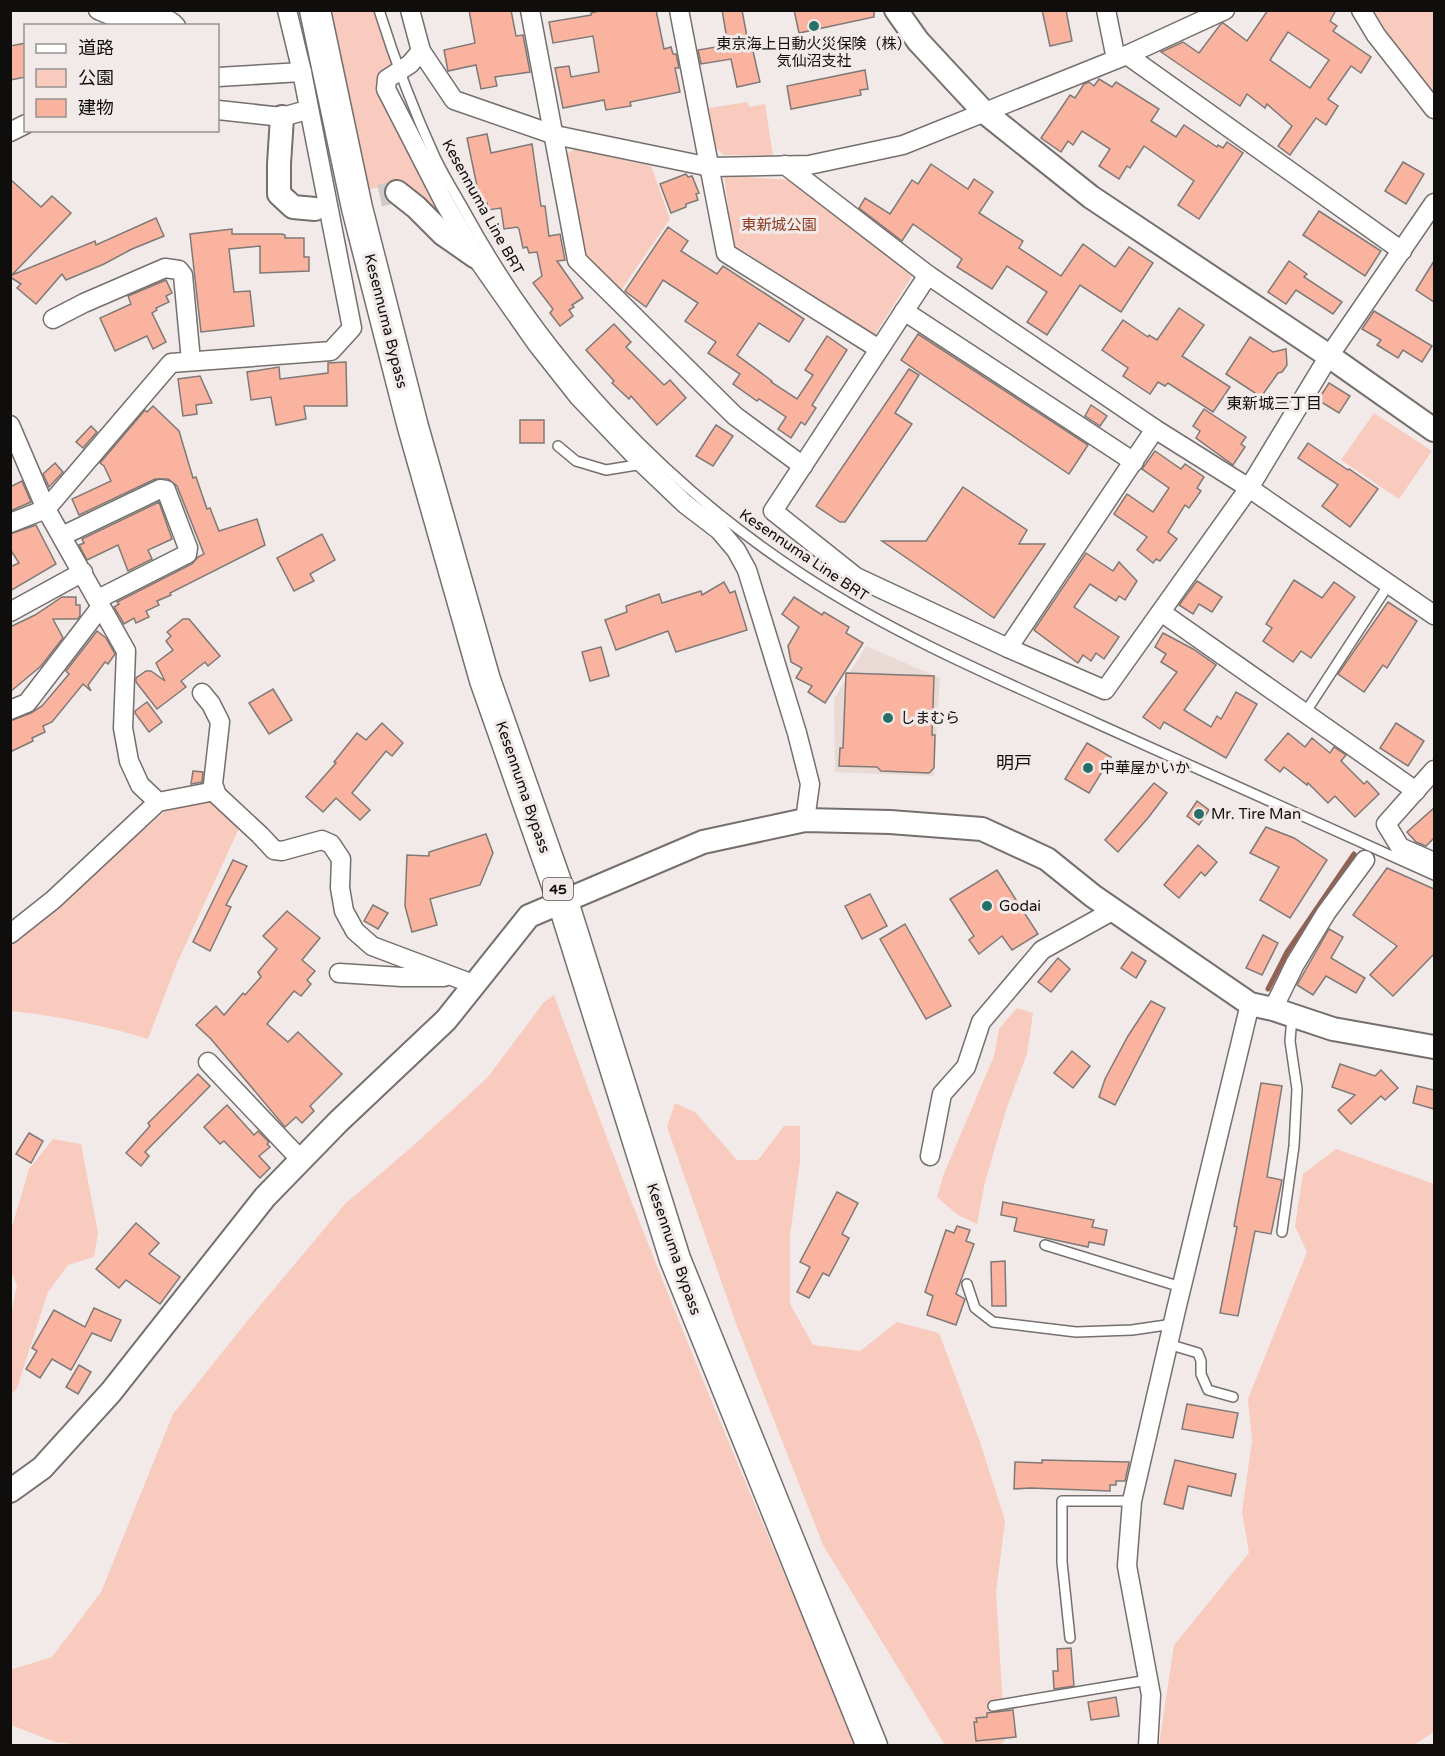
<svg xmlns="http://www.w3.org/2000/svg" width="1445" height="1756" font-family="'Varela Round','Noto Sans JP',sans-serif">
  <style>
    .built { fill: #e9dad5 }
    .green { fill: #f8cbbe }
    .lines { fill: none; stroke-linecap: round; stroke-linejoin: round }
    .stream { stroke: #926154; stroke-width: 5 }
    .building { fill: #fab39e; stroke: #7f7977; stroke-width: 1.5; fill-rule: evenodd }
    .tertiary-tunnel { stroke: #cfc9c7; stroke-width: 22; stroke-dasharray: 22 11; stroke-linecap: butt }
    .service-casing { stroke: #756f6d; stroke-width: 12 }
    .minor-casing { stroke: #756f6d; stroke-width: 21 }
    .tertiary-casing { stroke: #756f6d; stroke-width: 26 }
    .trunk-casing { stroke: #756f6d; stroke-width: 33 }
    .service { stroke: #fff; stroke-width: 9 }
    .minor { stroke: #fff; stroke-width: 18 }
    .tertiary { stroke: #fff; stroke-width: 22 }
    .trunk { stroke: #fff; stroke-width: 30 }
    .poi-dot { fill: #27706a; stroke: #f1eae8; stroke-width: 2 }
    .labels { text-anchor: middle; stroke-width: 6; stroke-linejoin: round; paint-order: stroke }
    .shield { fill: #f1eae8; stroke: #54504f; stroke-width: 1.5 }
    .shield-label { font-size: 14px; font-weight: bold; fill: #100e0d }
    .poi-label { font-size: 15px; fill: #100e0d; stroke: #f1eae8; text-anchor: start }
    .street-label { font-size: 15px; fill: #100e0d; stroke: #f1eae8 }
    .park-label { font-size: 15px; fill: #8c3a21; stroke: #f1eae8 }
    .neighbourhood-label { font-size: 16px; fill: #100e0d; stroke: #f1eae8 }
    .quarter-label { font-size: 18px; fill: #100e0d; stroke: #f1eae8 }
  </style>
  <rect width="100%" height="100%" fill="#f1eae8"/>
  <path class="built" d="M866 646 940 678 934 776 835 772 834 699Z"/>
  <g class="green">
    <path d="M327 11H375L393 67 385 101 404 143 441 214 440 219 434 218 414 190 401 183 366 190Z"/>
    <path d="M1368 11H1434V96Z"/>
    <path d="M748 102 749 107 765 104 773 156 724 155 715 147 709 108Z"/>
    <path d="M575 149 651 166 670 219 619 293 585 258 567 154Z"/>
    <path d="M724 175 788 180 914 273 874 336 733 244Z"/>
    <path d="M1374 413 1432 451 1399 499 1341 460Z"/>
    <path d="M175 803H212L241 824 177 963 148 1039C102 1025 58 1016 11 1011L10 942 66 901 133 839Z"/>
    <path d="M554 995C645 1249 751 1497 857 1745H84L55 1742 11 1725 10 1670 52 1657 101 1592 173 1414 248 1320 345 1204 413 1146 488 1077 544 1002Z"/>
    <path d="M1017 1008 1033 1013 1027 1054 1007 1107 985 1182 977 1224 958 1215 937 1197 943 1176 994 1056 999 1029Z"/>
    <path d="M675 1103 696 1113 737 1160H758L784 1126H800V1161L790 1236V1304L813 1345 860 1351 897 1322 939 1333 980 1442 1005 1521 996 1592 1005 1740 1000 1745H945L823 1545 737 1326 667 1127Z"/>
    <path d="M53 1139 81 1144 98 1233 94 1257 68 1265 48 1292 17 1388 11 1395V1313L17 1285 11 1272V1230L29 1169Z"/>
    <path d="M1336 1149 1434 1184V1732L1412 1746 1159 1745 1174 1645 1249 1553 1242 1512 1252 1441 1248 1399 1307 1252 1295 1226 1303 1174Z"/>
  </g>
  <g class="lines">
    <path class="stream" d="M1268 989 1287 952 1354 854"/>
  </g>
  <g class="building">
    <path d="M469 10H511L516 36 523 35 530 72 495 77 497 86 481 89 476 65 448 71 444 50 475 43Z"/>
    <path d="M602 10H656L664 49 671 47 673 54H676L679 68H675L680 92 630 102 631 106 606 110 604 100 563 108 555 68 569 66 571 77 599 72 593 36 553 43 549 22 591 15V13Z"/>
    <path d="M722 10H742L748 42H751L760 82 737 87 731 59 701 64 698 50 728 45Z"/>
    <path d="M794 10H874V17L799 33Z"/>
    <path d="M1042 10H1066L1072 41 1050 46Z"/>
    <path d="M1268 10H1336L1330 21 1337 26 1333 31 1371 57 1361 73 1351 66 1328 99 1338 106 1326 125 1316 118 1290 155 1278 146 1292 126 1267 104 1265 108 1247 94 1240 106 1161 52 1183 42 1199 53 1220 25 1223 23 1247 41ZM1288 32 1329 60 1310 88 1270 60Z"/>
    <path d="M26 43V77L10 80V46Z"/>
    <path d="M865 70 868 89 860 90 861 95 791 109 787 86Z"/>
    <path d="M1099 79 1112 87 1116 82 1159 109 1151 121 1176 137 1184 125 1217 147 1218 145 1223 148 1227 142 1243 153 1199 219 1178 205 1194 181 1144 146 1130 168 1127 166 1119 179 1099 166 1110 149 1082 131 1073 145 1068 141 1061 152 1041 138 1070 95 1075 98 1084 84 1089 82 1094 86Z"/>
    <path d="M487 134 491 153 532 144 541 206H545L549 236 560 234 565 260 557 261 583 298 572 305 574 307 569 310 573 316 560 326 550 313 553 309 533 283 542 276 537 252 529 253 527 247 523 248 519 229 517 227 504 229 501 208 488 210 487 203 484 204 482 196H479L467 138Z"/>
    <path d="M1403 162 1424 174 1406 204 1385 191Z"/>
    <path d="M931 164 968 189 974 179 993 192 979 213 1023 241 1019 248 1061 276 1083 244 1115 267 1129 247 1153 263 1121 312 1080 285 1047 335 1027 322 1047 292 1007 266 992 289 957 267 962 259 913 224 902 241 859 208 865 198 890 214 912 180 918 184Z"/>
    <path d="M686 174 688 177 692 176 699 193 696 194 698 200 686 204V207L671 213 660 184Z"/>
    <path d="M10 179 41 207 52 196 71 213 12 275 95 241 96 245 156 218 164 236 132 249 104 264 66 280 62 274 36 304 17 288 21 284 10 277Z"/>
    <path d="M1319 211 1381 251 1365 276 1303 235Z"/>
    <path d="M668 227 688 241 681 251 717 274 723 266 804 319 789 342 759 323 737 355 772 381 771 382 797 399 813 375 805 370 827 336 847 350 812 405 816 408 805 425 801 422 791 438 778 429 786 417 759 399 757 401 733 384 740 374 708 353 716 342 685 321 698 303 663 280 646 307 625 291Z"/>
    <path d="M232 229V234H282L285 235V238H304V257H309V271L260 273V246L229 249 234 292 250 291 254 326 201 332 190 234Z"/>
    <path d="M1289 261 1307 274 1304 277 1342 302 1333 314 1296 290 1286 304 1268 292Z"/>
    <path d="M1434 261V302L1416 290Z"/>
    <path d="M166 280 172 293 166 296 169 302 156 308 157 310 152 313 166 342 153 349 147 336 115 351 100 318 131 304 128 296Z"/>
    <path d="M1179 308 1204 325 1182 356 1230 387 1213 412 1168 383 1165 386 1158 382 1150 394 1123 376 1128 368 1102 350 1123 320 1148 337 1149 335 1157 340Z"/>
    <path d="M1374 311 1432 346 1422 362 1403 350 1398 358 1377 345 1381 340 1362 329Z"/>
    <path d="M614 324 631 342 626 347 664 385 670 380 686 398 657 425 631 396 629 399 612 383 614 381 586 350Z"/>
    <path d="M918 334 1088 445 1069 474 901 360Z"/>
    <path d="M1250 337 1273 352 1286 349 1287 365 1282 372 1278 373 1261 397 1226 374Z"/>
    <path d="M346 362 347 406H304L306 419 276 425 271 397 251 400 247 372 279 367 280 379 328 373V363Z"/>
    <path d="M909 369 919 375 895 413 912 424 845 522H840L816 506Z"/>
    <path d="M200 376 212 403 196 405 197 414 183 416 178 379Z"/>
    <path d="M1329 383 1350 396 1339 413 1318 400Z"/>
    <path d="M1091 405 1107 416 1100 426 1085 416Z"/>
    <path d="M153 406 179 431 193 478 196 477 207 509 210 508 219 531 257 519 265 545 170 593 171 595 157 601 159 605 146 611 149 617 136 623 134 618 124 624 114 607 119 604 117 602 192 564 198 557 204 554 177 486 168 479H155L79 515 72 499 111 481 104 466 100 463 145 410 147 412Z"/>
    <path d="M1204 409 1246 437 1241 444 1245 447 1233 465 1196 438 1200 431 1193 426Z"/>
    <rect x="520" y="420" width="24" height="23"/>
    <path d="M716 425 733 436 713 466 696 456Z"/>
    <path d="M91 426 97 432 83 448 76 442Z"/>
    <path d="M1308 443 1348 470 1349 469 1378 489 1350 527 1322 506 1338 485 1298 458Z"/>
    <path d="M1155 451 1181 469 1185 464 1204 477 1197 488 1201 491 1189 508 1185 505 1168 532 1177 539 1160 561 1156 559 1153 563 1137 550 1147 537 1114 514 1127 494 1153 512 1169 488 1142 469Z"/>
    <path d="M55 463 63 472 49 487 43 474Z"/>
    <path d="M22 481 31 502 10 511V487Z"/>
    <path d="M963 487 1027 530 1019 544H1045L994 618 882 541H926Z"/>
    <path d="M159 502 172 539 148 550 152 559 128 571 118 545 87 560 79 545 84 543 82 539Z"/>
    <path d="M36 525 56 564 10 591V567L19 563 10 549V534Z"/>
    <path d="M322 534 335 560 310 574 314 581 294 591 277 558Z"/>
    <path d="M1086 553 1113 571 1119 562 1137 581 1125 600 1119 596 1116 601 1090 584 1074 607 1119 637 1104 659 1096 653 1091 661 1083 655 1078 663 1034 630Z"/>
    <path d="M1294 580 1322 598 1334 582 1355 597 1311 658 1301 651 1293 662 1263 641 1272 628 1266 624Z"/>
    <path d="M1197 581 1222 597 1212 612 1199 604 1193 614 1179 605Z"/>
    <path d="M724 582 730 593 735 591 747 630 676 652 668 631 616 650 605 620 627 612 626 606 659 594 662 603 701 591 702 595Z"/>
    <path d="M62 597H76V605H80V615L78 619H53L63 638 41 666 10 692V627L35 615Z"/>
    <path d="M794 597 822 615 824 612 849 627 846 633 863 643 825 703 808 692 812 686 796 678 802 668 791 662 788 646 799 627 782 614Z"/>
    <path d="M1388 602 1417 621 1387 668 1383 665 1364 692 1338 674Z"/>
    <path d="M183 619H189L220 656 208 666 205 662 181 681 186 687 157 709 136 682V678L146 671H151L165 681 156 663 173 650 166 641 171 636 167 632Z"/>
    <path d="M97 631 106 638 115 654 108 664 105 662 88 685 91 691 83 684 52 722 43 726 45 732 32 738 33 741 10 752V721L31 713 42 706 69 674 66 671Z"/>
    <path d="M1163 633 1193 649 1216 665 1184 710 1211 727 1217 716 1221 719 1236 692 1257 704 1226 758 1164 722 1160 729 1143 717 1177 672 1161 662 1166 654 1155 647Z"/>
    <path d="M601 647 609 676 590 681 582 652Z"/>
    <path d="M846 673 934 676 932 735H935L934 768 929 773 881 771 877 767 839 766 840 748H843Z"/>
    <path d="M273 689 292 720 269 734 249 703Z"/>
    <path d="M147 702 162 722 149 732 135 713V711Z"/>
    <path d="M382 723 403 743 392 756 386 751 352 793 370 810 360 820 336 798 323 812 306 797 336 763 334 762 357 733 366 740Z"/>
    <path d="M1396 723 1424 741 1408 766 1380 748Z"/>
    <path d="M1288 733 1305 747 1312 738 1330 753 1334 747 1346 755 1341 761 1364 784 1367 781 1379 794 1355 817 1335 796 1328 803 1308 783 1307 785 1284 767 1280 772 1265 760Z"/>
    <path d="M1087 743 1111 757 1089 793 1065 779Z"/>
    <path d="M193 771 203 772 202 782 191 784Z"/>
    <path d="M1154 783 1167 793 1148 818 1118 852 1105 840Z"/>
    <path d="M1197 801 1209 810 1199 825 1187 816Z"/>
    <path d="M1434 808V838L1426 846 1416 842 1407 832Z"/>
    <path d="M1266 827 1294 838 1327 860 1290 918 1260 900 1279 867 1250 853Z"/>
    <path d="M486 834 493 853 480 885 430 899 437 925 412 932 405 906 407 855 429 856V852Z"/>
    <path d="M1198 845 1217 862 1205 876 1201 872 1179 898 1164 885Z"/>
    <path d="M233 860 247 866 226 905 231 907 210 951 193 942Z"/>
    <path d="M1387 868 1434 889V954L1393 996 1370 975 1397 946 1353 915Z"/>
    <path d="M997 870 1038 934 1012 950 1002 936 979 954 969 940 974 936 950 899Z"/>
    <path d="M870 894 887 926 862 939 845 906Z"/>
    <path d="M373 905 388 913 378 929 364 921Z"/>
    <path d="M287 911 320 938 302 960 315 971 307 980 311 984 301 996 294 991 267 1024 288 1042 298 1032 342 1074 310 1106 314 1111 302 1123 296 1117 285 1127 211 1039 196 1025 216 1006 224 1015 243 993 245 995 261 977 258 972 277 949 263 936Z"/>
    <path d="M905 924 951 1006 926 1019 880 939Z"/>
    <path d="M1329 929 1343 937 1331 958 1365 978 1356 993 1326 976 1313 995 1297 985Z"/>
    <path d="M1263 935 1278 943 1262 975 1246 968Z"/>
    <path d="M1132 952 1146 961 1136 978 1121 968Z"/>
    <path d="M1058 958 1070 969 1051 992 1038 982Z"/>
    <path d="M1151 1001 1165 1008 1115 1105 1099 1097 1105 1079 1128 1036Z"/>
    <path d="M1072 1051 1090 1066 1073 1088 1054 1073Z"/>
    <path d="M1340 1064 1375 1076 1381 1070 1398 1088 1385 1100 1381 1096 1351 1124 1338 1110 1355 1095 1332 1087Z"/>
    <path d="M198 1074 210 1086 145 1152 149 1156 141 1166 126 1153 150 1126 148 1123Z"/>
    <path d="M1261 1083 1282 1086 1267 1177 1282 1180 1271 1234 1255 1231 1238 1316 1220 1313 1237 1227 1234 1226Z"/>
    <path d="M1417 1086 1434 1090V1109L1413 1103Z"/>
    <path d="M227 1105 254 1135 258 1131 269 1142 267 1144 270 1147 259 1156 270 1168 260 1178 224 1141 220 1144 204 1127Z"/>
    <path d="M29 1133 43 1141 31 1163 16 1154Z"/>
    <path d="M837 1192 858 1203 842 1234 849 1238 829 1276 823 1273 809 1298 797 1292 810 1267 800 1262Z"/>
    <path d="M1003 1202 1094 1220 1092 1227 1107 1230 1104 1245 1089 1242 1088 1247 1014 1231 1017 1218 1001 1215Z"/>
    <path d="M136 1223 159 1243 149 1254 180 1277 160 1304 126 1280 119 1288 96 1269Z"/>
    <path d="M957 1226 970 1230 966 1241 974 1244 956 1294 965 1299 956 1325 927 1315 933 1296 925 1292 946 1230 954 1233Z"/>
    <path d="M1005 1261 1006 1306H992L991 1262Z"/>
    <path d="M94 1308 121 1320 111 1341 92 1333 71 1370 52 1359 40 1378 26 1369 37 1351 32 1348 54 1310 85 1327Z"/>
    <path d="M79 1365 91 1372 78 1394 66 1387Z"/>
    <path d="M1187 1404 1238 1413 1233 1438 1182 1429Z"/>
    <path d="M1042 1460 1129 1462V1463L1125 1481H1116V1485H1110V1491L1030 1488 1014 1489 1015 1462 1042 1463Z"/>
    <path d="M1175 1460 1236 1474 1231 1496 1188 1486 1183 1509 1164 1504Z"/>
    <path d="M1071 1648 1074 1686 1054 1689 1053 1671H1058L1057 1649Z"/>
    <path d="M1116 1697 1119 1716 1091 1720 1088 1702Z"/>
    <path d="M1013 1710 1016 1737 976 1741 974 1722H977L976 1718 987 1717V1713Z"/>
  </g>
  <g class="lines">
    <path class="tertiary-tunnel" d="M315 209 397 192"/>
    <defs>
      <g id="service">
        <path d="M379 10C395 61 413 109 435 157 444 176 456 195 466 213 546 359 665 485 803 575 895 635 996 678 1096 723 1209 774 1322 825 1434 875"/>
        <path d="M558 446 576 461 606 470 643 464"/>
        <path d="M1305 713 1389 584"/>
        <path d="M1282 1232 1294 1146 1297 1089 1290 1041 1292 1017"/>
        <path d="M1045 1245 1181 1287"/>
        <path d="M967 1284 975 1308 993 1322 1076 1332 1132 1330 1173 1324"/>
        <path d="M1168 1344 1198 1353 1201 1361V1374L1208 1390 1233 1397"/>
        <path d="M1070 1638 1062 1562V1501H1132"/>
        <path d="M993 1706 1148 1680"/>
      </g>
      <g id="minor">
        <path d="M98 10C105 13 113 17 121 18 137 20 164 11 176 26"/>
        <path d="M410 10 421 51 410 64 387 79 386 89 444 202 476 257 537 344 578 396 643 464 685 504 719 530 736 550 747 570 797 733 810 784 805 820"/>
        <path d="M530 10 577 260 735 416 803 466"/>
        <path d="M679 10 726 253 879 349"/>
        <path d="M1106 10 1116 59"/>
        <path d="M1361 10 1376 35 1434 109"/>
        <path d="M421 51 454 100 555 135 710 167 809 165 903 145 1127 55 1225 10"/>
        <path d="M1127 55 1402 251"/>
        <path d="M218 77 302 72"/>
        <path d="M218 110 282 117 307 110"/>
        <path d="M10 132 26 124"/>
        <path d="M785 165 928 275"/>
        <path d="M1434 203 1329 356 1249 488 1105 690 1008 648 856 577 773 511 928 275 1155 429 1249 488 1434 615"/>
        <path d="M904 311 1134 462"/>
        <path d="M53 319 84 303 165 268 179 270 183 275 191 361"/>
        <path d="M10 425 46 509 126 651 123 728 129 761 140 785 158 802 215 791"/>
        <path d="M10 523 46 509 171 363 331 351 352 328 302 72 287 10"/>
        <path d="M62 536 160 489 166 490 188 548 187 554 98 599"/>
        <path d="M10 612 83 572"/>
        <path d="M1161 612 1416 791"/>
        <path d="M1008 648 1155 429"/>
        <path d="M202 693 211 704 220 722 213 784 217 795 260 835 274 850 282 851 322 840 331 844 341 859 340 888 344 911 355 931 372 946 473 984"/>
        <path d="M10 710 27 703 100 608"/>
        <path d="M1434 770 1386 824 1400 847 1434 862"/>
        <path d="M10 934 53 900 158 802"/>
        <path d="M339 973 402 977H444"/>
        <path d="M1273 1009 1295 964 1326 913 1365 860"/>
        <path d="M208 1062 301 1160"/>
        <path d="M930 1156 942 1094 966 1067 981 1022 1042 950 1114 910"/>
        <path d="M1148 1746 1151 1695 1127 1566 1132 1501 1176 1310 1250 1004"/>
      </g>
      <g id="tertiary">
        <path d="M896 10 918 41 983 111 1091 197 1329 356 1434 430"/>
        <path d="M282 117 279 164V194L293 207 315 209"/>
        <path d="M397 192 416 207 443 234 476 257"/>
        <path d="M10 1491 42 1468 111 1392 265 1197 338 1122 446 1020 529 916 703 842 805 820 890 822 982 829 1047 859 1093 896 1250 1004 1273 1009 1333 1029 1434 1047"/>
      </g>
      <path id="trunk" d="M315 10 357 208 413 427 485 680 563 902 675 1259 872 1746"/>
    </defs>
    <use href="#service" class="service-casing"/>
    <use href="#minor" class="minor-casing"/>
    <use href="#tertiary" class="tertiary-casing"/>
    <use href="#trunk" class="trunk-casing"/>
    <use href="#service" class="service"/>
    <use href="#minor" class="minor"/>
    <use href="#tertiary" class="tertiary"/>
    <use href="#trunk" class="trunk"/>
  </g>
  <g class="poi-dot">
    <circle cx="814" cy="26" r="6"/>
    <circle cx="888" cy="718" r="6"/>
    <circle cx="1088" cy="768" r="6"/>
    <circle cx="1199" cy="814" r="6"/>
    <circle cx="987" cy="906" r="6"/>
  </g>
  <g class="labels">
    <rect class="shield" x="543" y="878" width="30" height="22" rx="4.5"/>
    <g class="shield-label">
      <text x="558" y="894">45</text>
    </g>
    <g class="poi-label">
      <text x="814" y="49" text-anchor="middle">東京海上日動火災保険（株）<tspan x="814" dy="17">気仙沼支社</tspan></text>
      <text x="900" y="723">しまむら</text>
      <text x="1100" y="773">中華屋かいか</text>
      <text x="1211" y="819">Mr. Tire Man</text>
      <text x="999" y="911">Godai</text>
    </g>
    <g class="street-label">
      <text transform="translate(483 207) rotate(61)" y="5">Kesennuma Line BRT</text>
      <text transform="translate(386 321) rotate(76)" y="5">Kesennuma Bypass</text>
      <text transform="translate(804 555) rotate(34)" y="5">Kesennuma Line BRT</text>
      <text transform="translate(523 787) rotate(71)" y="5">Kesennuma Bypass</text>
      <text transform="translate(674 1249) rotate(71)" y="5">Kesennuma Bypass</text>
    </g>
    <g class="park-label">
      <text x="779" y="230">東新城公園</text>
    </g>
    <g class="neighbourhood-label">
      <text x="1274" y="409">東新城三丁目</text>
    </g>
    <g class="quarter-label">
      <text x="1014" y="769">明戸</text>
    </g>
  </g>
  <rect width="1445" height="1756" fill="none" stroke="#100e0d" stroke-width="24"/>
  <rect x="24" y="24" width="195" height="108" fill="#f1eae8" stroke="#979290" stroke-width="1.5"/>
  <rect x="36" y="44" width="30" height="9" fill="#ffffff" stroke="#979290" stroke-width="1.5"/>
  <text x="78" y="54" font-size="18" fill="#100e0d">道路</text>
  <rect x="36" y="69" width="30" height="18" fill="#f8cbbe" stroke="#979290" stroke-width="1.5"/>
  <text x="78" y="84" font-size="18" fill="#100e0d">公園</text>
  <rect x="36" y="99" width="30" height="18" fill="#fab39e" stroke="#979290" stroke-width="1.5"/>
  <text x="78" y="114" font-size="18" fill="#100e0d">建物</text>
</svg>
